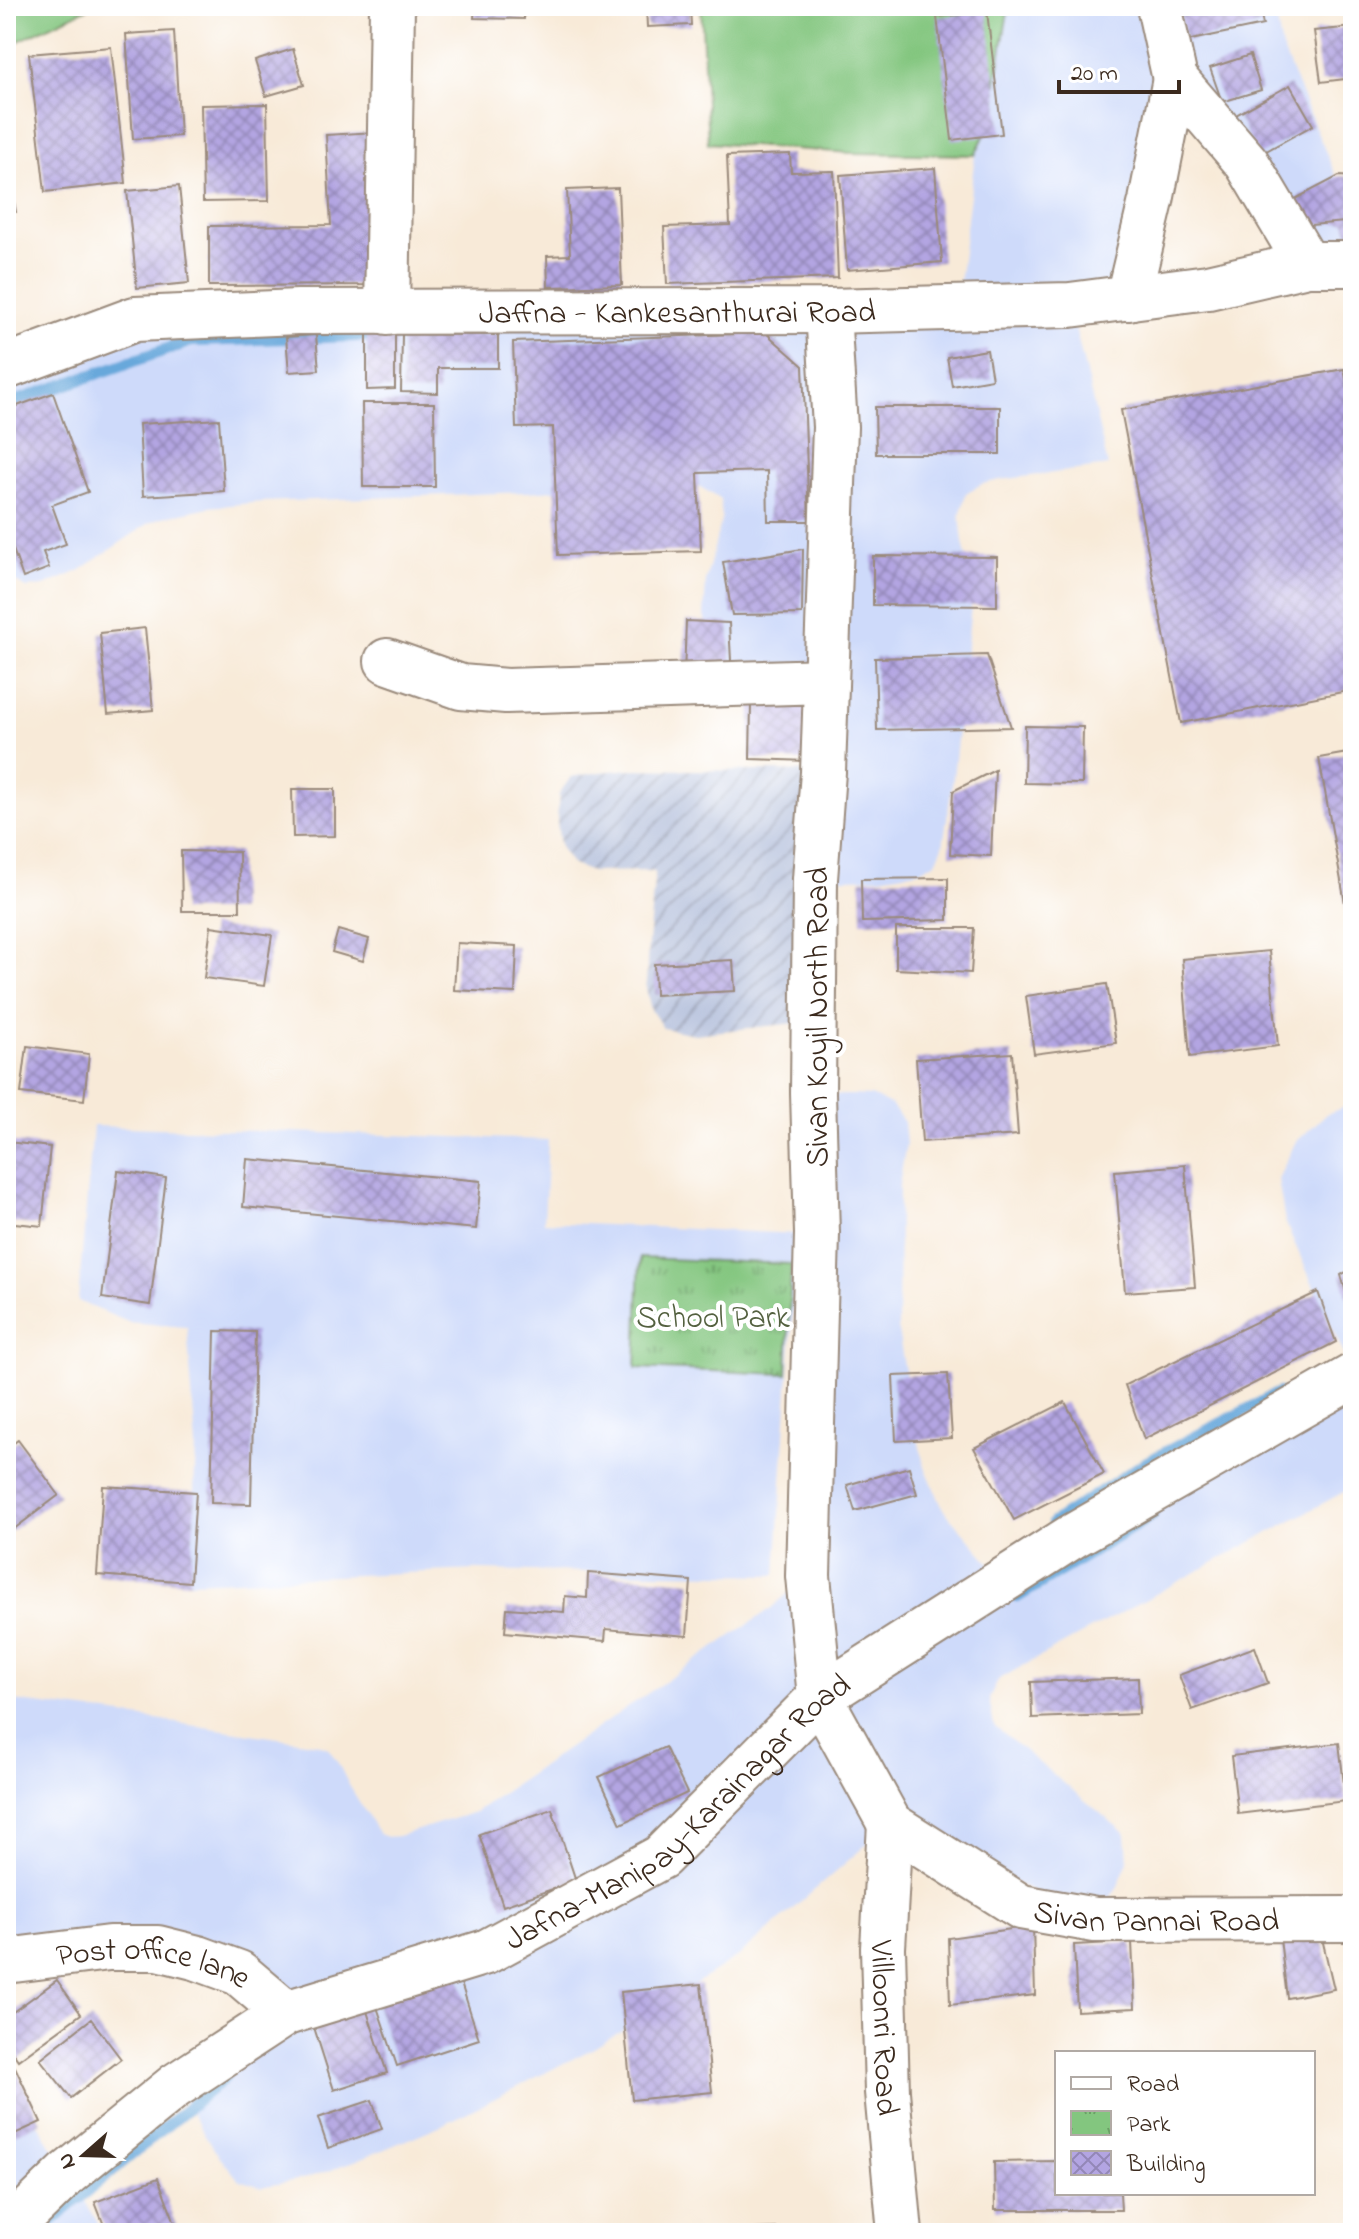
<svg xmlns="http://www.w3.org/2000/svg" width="1359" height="2239" font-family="'Indie Flower',sans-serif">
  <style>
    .built { fill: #cedafa }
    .industrial { fill: url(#industrial-furrows) }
    .grass { fill: #83c67f; stroke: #5f784e; stroke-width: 2 }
    .park { fill: url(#park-tufts); stroke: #5f784e; stroke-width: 2 }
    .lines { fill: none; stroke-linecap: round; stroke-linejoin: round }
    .stream { stroke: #67a8db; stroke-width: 12 }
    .building { fill: url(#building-cross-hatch) }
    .street-casing { stroke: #9a8a7b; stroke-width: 48 }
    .primary-casing { stroke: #9a8a7b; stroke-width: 48 }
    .street { stroke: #fff; stroke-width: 44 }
    .primary { stroke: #fff; stroke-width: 44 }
    .labels { text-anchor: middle; stroke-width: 8; stroke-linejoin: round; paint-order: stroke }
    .street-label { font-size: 32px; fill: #3b2a1e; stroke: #fff }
    .park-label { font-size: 32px; fill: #546140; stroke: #fff }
  </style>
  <defs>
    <pattern id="industrial-furrows" width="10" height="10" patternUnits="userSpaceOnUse" patternTransform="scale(2)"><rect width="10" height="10" fill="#b9c4de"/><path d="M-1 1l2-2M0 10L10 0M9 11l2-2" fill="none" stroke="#989fb3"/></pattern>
    <pattern id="park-tufts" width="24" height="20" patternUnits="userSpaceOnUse" patternTransform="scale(2)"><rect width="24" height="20" fill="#83c67f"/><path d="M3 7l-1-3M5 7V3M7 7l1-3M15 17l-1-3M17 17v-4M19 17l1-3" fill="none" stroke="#6ca167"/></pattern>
    <pattern id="building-cross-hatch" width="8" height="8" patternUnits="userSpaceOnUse" patternTransform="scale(2)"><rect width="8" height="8" fill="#b3a5e2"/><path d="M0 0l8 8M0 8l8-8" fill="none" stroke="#9387b7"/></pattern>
  </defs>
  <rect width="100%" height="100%" fill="#fff"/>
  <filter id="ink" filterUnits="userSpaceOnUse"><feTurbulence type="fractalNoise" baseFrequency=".0125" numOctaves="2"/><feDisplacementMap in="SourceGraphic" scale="16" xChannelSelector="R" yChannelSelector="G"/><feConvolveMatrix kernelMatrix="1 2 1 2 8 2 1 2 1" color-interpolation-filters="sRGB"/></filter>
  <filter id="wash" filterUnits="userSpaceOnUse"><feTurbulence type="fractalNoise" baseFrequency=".006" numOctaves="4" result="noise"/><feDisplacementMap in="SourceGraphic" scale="32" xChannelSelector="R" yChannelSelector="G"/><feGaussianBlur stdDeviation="1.8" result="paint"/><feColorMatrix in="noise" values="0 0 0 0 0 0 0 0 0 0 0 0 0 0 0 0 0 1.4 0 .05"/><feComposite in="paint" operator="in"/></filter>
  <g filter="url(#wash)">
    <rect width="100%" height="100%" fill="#f8ead8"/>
    <g class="built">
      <path d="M1009 6H1274L1282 48 1353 217V264H1307L1175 79 1128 298 1070 306 1108 466 1000 480 982 484 966 493 960 516 963 542 973 588 953 778 943 846 936 862 918 871 879 877 815 879 827 663 743 669 714 654 704 615 706 579 722 517 720 499 697 485 675 481 527 492 262 502 209 507 163 517 149 523 79 571 44 586 27 588 14 581 6 571V367L135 319 956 308 975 155 988 128Z"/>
      <path d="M852 1095 871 1096 891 1105 904 1122 906 1144 899 1185 898 1331 914 1422 924 1464 943 1509 1005 1580 1353 1376V1487L999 1679 989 1699 994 1726 1126 1834 1128 1861 1118 1886 1095 1920 890 1824 739 1956 594 2048 444 2124 354 2162 307 2178 261 2187 238 2179 213 2148 175 2086 285 2013 239 1973 6 1961V1700L123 1715 319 1744 328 1748 337 1761 349 1785 379 1834 388 1837 398 1836 475 1812 769 1610 808 1576 811 1096Z"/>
      <path d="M1353 1104V1374L1285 1222 1278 1179 1295 1143 1326 1114Z"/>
      <path d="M93 1126 548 1140 544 1222 798 1234 776 1575 476 1570 190 1582 196 1446 187 1327 128 1322 78 1301Z"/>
      <path d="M6 2071 68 2173 104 2233H6Z"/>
    </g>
    <path class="industrial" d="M630 769 823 772 814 1021 695 1034 663 1028 651 1010 646 988 648 943 655 871 591 872 573 865 560 847 557 821 559 794 571 777 600 772Z"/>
    <g class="grass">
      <path d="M6 6H92L6 47Z"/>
      <path d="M701 6H1009L988 128 975 155 851 153 708 143Z"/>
    </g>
    <path class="park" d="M640 1258 791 1264 787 1374 636 1368Z"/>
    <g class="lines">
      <g class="stream">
        <path d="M6 405 191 341 457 333"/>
        <path d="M1053 1523 1145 1463 1279 1393"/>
        <path d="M1017 1597 1152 1515"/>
        <path d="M37 2233 224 2078"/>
      </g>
    </g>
    <g id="blocks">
      <g class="building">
        <path d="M475 6H524V19L474 18Z"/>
        <path d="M646 6H690L691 25 647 27Z"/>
        <path d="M1179 6H1259L1263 25 1186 41Z"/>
        <path d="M987 12 1002 134 952 140 937 17Z"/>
        <path d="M1353 27V78L1321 82 1314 31Z"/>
        <path d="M174 31 180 136 133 139 126 34Z"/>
        <path d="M111 47 126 183 45 192 29 54Z"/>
        <path d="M293 49 304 85 266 96 255 61Z"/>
        <path d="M1250 55 1261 90 1222 102 1210 68Z"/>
        <path d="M1290 85 1313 125 1259 155 1236 115Z"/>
        <path d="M267 104 269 201 203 202 201 105Z"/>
        <path d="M375 132 377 285 209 286V226L331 225 326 135Z"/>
        <path d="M790 154 791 172 834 171 838 278 667 284 664 227 730 225 727 156Z"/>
        <path d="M935 168 942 262 847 270 840 175Z"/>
        <path d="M1339 176 1353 177V232H1348L1345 222 1299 226 1295 199Z"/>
        <path d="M6 177H9L16 212 6 214Z"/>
        <path d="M179 186 189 283 137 288 127 191Z"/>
        <path d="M618 188 622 285 548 287 547 256 570 255 567 190Z"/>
        <path d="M395 332V389L367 390V333Z"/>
        <path d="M766 333 803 366 809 521H768L767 471 698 473 701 551 558 555 553 427 516 428 513 342Z"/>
        <path d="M402 334 498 335V368H438V393L401 392Z"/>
        <path d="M316 335 319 370 289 372 286 337Z"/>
        <path d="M987 350 992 379 952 386 947 357Z"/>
        <path d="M1344 369 1353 415V690L1181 723 1121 410Z"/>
        <path d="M53 393 88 492 52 505 66 544 43 552 49 568 23 578 6 529V410Z"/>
        <path d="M362 403H434L435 487H363Z"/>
        <path d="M875 407H1000V454H876Z"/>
        <path d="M219 419 224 491 143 496 139 424Z"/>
        <path d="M803 549 802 614 732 615 723 562Z"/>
        <path d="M873 556 997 557V606L873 605Z"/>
        <path d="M686 621 729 623 732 680 684 676Z"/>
        <path d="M145 628 153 710 108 714 100 633Z"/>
        <path d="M987 655 1011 727 877 730 875 658Z"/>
        <path d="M751 703 809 705 807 761 750 759Z"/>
        <path d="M1025 726 1083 727 1082 784 1024 783Z"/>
        <path d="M1353 752V936L1351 937 1319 758Z"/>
        <path d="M995 770 991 856 950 854 953 791Z"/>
        <path d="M292 789H335V836L293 837Z"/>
        <path d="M181 851 239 852 240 911H182Z"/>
        <path d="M948 878V920L862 922 861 879Z"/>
        <path d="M211 926 272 935 264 986 204 978Z"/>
        <path d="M896 928H974L971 973 896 969Z"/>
        <path d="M338 930 369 939 363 961 332 952Z"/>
        <path d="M457 943 517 946 515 993 454 990Z"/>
        <path d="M1269 951 1278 1046 1190 1057 1182 959Z"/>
        <path d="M733 960 735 991 655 995 654 964Z"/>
        <path d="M1107 984 1116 1043 1034 1054 1026 996Z"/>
        <path d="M27 1046 89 1054 84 1100 21 1093Z"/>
        <path d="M1012 1053 1018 1135 922 1142 916 1059Z"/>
        <path d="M8 1142 50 1147 42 1226 6 1222V1161Z"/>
        <path d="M247 1159 481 1181 476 1229 243 1207Z"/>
        <path d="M1185 1165 1195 1287 1125 1292 1115 1171Z"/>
        <path d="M118 1171 166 1178 150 1305 102 1298Z"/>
        <path d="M1353 1268V1312H1352L1341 1275Z"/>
        <path d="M1318 1292 1336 1342 1144 1439 1125 1385Z"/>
        <path d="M215 1331 255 1332 251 1504 211 1503Z"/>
        <path d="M948 1374 952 1438 896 1441 893 1376Z"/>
        <path d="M1065 1402 1104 1474 1014 1520 974 1448Z"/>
        <path d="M18 1440 59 1495 6 1535V1449Z"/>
        <path d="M909 1467 917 1494 855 1511 847 1485Z"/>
        <path d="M103 1486 196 1492 190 1582 97 1575Z"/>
        <path d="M588 1573 691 1581 687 1636 606 1629 605 1641 505 1632 507 1608 564 1612 565 1596 587 1598Z"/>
        <path d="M1255 1647 1268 1683 1192 1710 1179 1675Z"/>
        <path d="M1138 1678 1139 1714 1032 1718 1031 1682Z"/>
        <path d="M1339 1743 1346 1801 1238 1814 1231 1756Z"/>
        <path d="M665 1747 687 1793 621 1824 599 1777Z"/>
        <path d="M552 1809 576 1881 503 1906 479 1834Z"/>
        <path d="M1033 1926 1035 1995 950 2005 948 1938Z"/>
        <path d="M1279 1930H1320L1334 1989 1287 1998Z"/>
        <path d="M1132 1942 1135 2008 1077 2011 1074 1945Z"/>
        <path d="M458 1974 479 2039 397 2066 375 2001Z"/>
        <path d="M57 1980 81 2014 18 2060 6 2043V2017Z"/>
        <path d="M701 1984 712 2092 632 2100 621 1992Z"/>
        <path d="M365 2005 387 2073 334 2090 312 2021Z"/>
        <path d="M91 2019 121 2059 71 2098 40 2059Z"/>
        <path d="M15 2067 41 2122 6 2138V2071Z"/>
        <path d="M372 2100 382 2129 328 2148 318 2118Z"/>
        <path d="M1057 2161V2193H1120L1121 2210H995L994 2162Z"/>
        <path d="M158 2178 179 2233H107L95 2202Z"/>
        <path d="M807 2227V2233H730V2230Z"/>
      </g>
    </g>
  </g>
  <g filter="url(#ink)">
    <use href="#blocks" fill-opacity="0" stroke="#9a8a7b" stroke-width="2"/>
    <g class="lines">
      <defs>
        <g id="street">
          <path d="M1159 6 1175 79"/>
          <path d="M1128 298 1151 201 1175 79 1247 163 1307 264"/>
          <path id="s1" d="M828 311 835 427 823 772 815 879 813 1093 817 1234 808 1576 820 1697 890 1824 1021 1907 1095 1920 1353 1919"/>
          <path d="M387 313 392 6"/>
          <path d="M387 661 461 687 506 691 826 681"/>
          <path id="s2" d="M890 1824 883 1948 887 2092 900 2233"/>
          <path id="s3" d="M6 1961 109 1948H158L198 1958 239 1973 286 2013"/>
        </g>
        <g id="primary">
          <path id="s4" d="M6 367 135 319 298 312 828 311 1070 305 1208 287 1307 264H1353"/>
          <path id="s5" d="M6 2233 68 2173 175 2086 286 2013 486 1952 661 1857 820 1697 1073 1536 1353 1376"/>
        </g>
      </defs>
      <use href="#street" class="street-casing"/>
      <use href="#primary" class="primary-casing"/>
      <use href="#street" class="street"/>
      <use href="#primary" class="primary"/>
    </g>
  </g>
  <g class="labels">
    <g class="street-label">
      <text dy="11" stroke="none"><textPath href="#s4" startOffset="680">Jaffna - Kankesanthurai Road</textPath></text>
      <text transform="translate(816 1017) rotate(-90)" y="11">Sivan Koyil North Road</text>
      <text dy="11" stroke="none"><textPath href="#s5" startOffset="806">Jafna-Manipay-Karainagar Road</textPath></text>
      <text dy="11" stroke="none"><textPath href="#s1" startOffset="1824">Sivan Pannai Road</textPath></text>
      <text dy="11" stroke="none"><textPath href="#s3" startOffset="150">Post office lane</textPath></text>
      <text dy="11" stroke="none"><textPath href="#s2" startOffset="204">Villoonri Road</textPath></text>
    </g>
    <g class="park-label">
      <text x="713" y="1327">School Park</text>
    </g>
  </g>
  <rect width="1359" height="2239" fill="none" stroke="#fff" stroke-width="32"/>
  <rect x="1055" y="2051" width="260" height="144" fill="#ffffff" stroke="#b1aaa5" stroke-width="2"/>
  <rect x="1071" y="2077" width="40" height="12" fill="#ffffff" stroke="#b1aaa5" stroke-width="2"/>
  <text x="1127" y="2091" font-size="24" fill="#3b2a1e">Road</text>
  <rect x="1071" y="2111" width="40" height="24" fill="url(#park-tufts)" stroke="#b1aaa5" stroke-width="2"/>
  <text x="1127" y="2131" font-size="24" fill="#3b2a1e">Park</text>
  <rect x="1071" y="2151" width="40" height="24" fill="url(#building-cross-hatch)" stroke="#b1aaa5" stroke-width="2"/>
  <text x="1127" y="2171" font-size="24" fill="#3b2a1e">Building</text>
  <g transform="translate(84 2155) rotate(250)" stroke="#ffffff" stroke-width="6" paint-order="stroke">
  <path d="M0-6L14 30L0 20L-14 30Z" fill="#3b2a1e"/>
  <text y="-12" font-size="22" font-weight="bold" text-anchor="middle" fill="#3b2a1e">N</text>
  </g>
  <path d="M1059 80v12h120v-12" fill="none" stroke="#3b2a1e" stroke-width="4"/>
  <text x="1071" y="80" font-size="24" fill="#3b2a1e" stroke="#ffffff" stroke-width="6" paint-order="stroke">20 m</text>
</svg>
